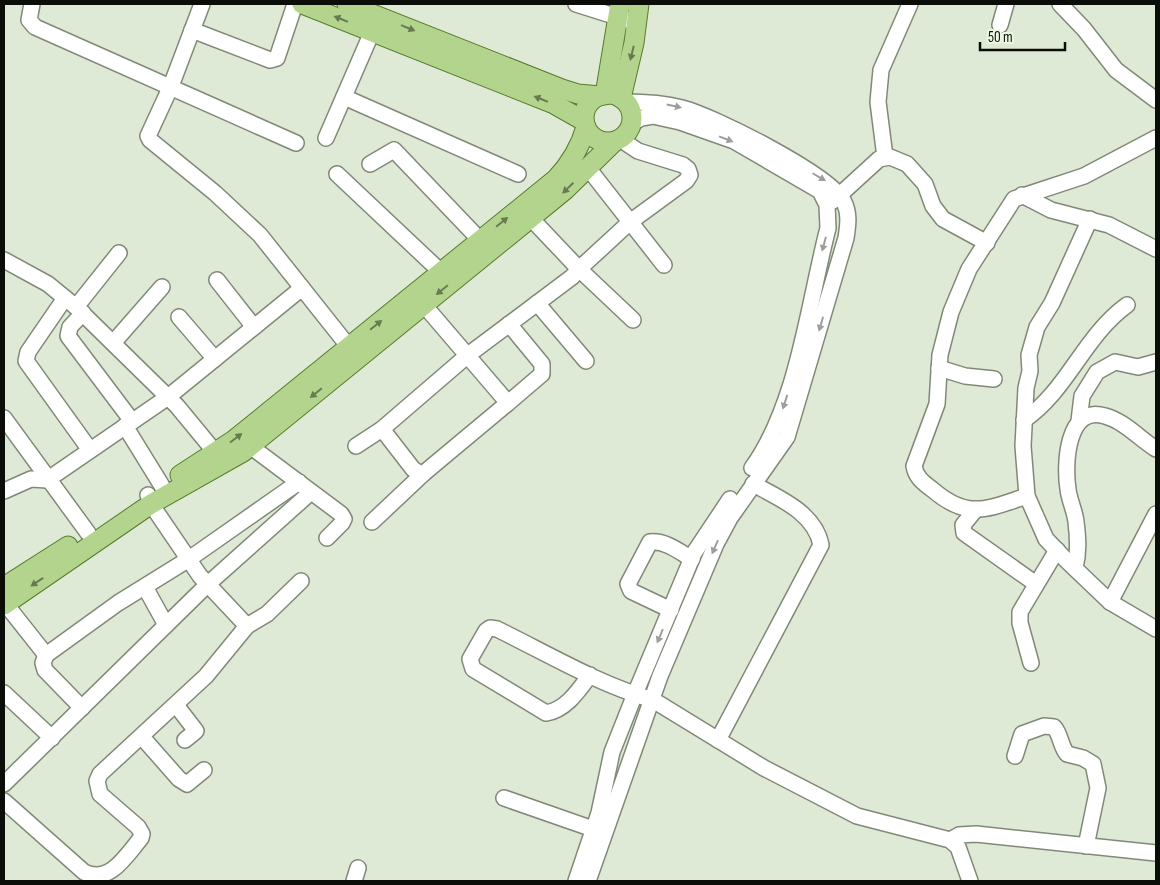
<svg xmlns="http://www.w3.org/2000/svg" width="1160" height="885" font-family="'Sofia Sans Condensed',sans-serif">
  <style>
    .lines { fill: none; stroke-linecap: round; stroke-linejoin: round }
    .minor-casing { stroke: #808978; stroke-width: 18 }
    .major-casing { stroke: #577c2d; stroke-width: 21 }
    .minor { stroke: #fff; stroke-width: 15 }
    .major { stroke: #b3d48d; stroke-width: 19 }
    .oneway { fill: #677b51 }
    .oneway2 { fill: #9d9f9c }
  </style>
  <rect width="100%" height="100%" fill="#dfead6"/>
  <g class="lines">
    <defs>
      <g id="minor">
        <path d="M32 4 29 20 35 27 296 143"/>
        <path d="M202 4 171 86 148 136 150 140 215 193 260 235 349 347"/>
        <path d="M576 4 627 20"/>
        <path d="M1060 4 1084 29 1116 70 1156 100"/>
        <path d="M1000 25 1006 4"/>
        <path d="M192 30 270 60 277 58 295 4"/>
        <path d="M344 97 518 174"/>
        <path d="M631 124 641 118 653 116 680 122 734 141 820 191 827 205 828 228C808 305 798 404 752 468"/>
        <path d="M326 138 372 32"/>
        <path d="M620 139 638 151 683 165 688 169 690 175 686 181 630 222 579 269 633 320"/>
        <path d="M885 157 878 102 881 70 910 4"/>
        <path d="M370 164 394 150 480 240"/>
        <path d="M588 168 664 265"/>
        <path d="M337 174 441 272"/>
        <path d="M1022 195 1051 210 1109 225 1156 249"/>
        <path d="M833 201 879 159 890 157 907 164 925 184 933 206 943 219 987 243"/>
        <path d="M1090 219 1052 303 1037 327 1029 355 1030 371 1026 388 1023 446 1027 496 1046 539 1066 560 1110 602 1156 629"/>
        <path d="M4 260 48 284 76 307 177 406 215 452"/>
        <path d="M217 280 254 327"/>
        <path d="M65 298 28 352 26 361 90 450"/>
        <path d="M537 303 586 361"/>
        <path d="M76 307 119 253"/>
        <path d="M83 313 70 327 68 336 132 421"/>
        <path d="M179 317 215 359"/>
        <path d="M113 343 162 287"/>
        <path d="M939 368 965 376 994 379"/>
        <path d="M508 403 542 374V364L509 324"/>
        <path d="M4 418 88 533"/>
        <path d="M1024 420C1067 391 1084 336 1127 305"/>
        <path d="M1079 421 1082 396 1097 372 1115 362 1138 367 1156 362"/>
        <path d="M125 426 162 486"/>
        <path d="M382 429 413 469 419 473H424L508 403 424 305"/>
        <path d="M250 446 341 514 344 519 342 523 327 538"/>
        <path d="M356 446 382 429 468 355 572 277 579 269 523 210"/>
        <path d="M4 491 31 479 47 480 168 397 302 288"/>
        <path d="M1027 496C987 509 968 520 933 490 924 483 916 478 914 466L937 404 940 355 951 312 969 269 1014 199 1084 176 1156 138"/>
        <path d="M976 509 963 525 964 533 1036 584"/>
        <path d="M372 522 424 473"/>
        <path d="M1075 568C1079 552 1078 538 1076 522 1075 511 1069 500 1068 489 1064 464 1067 404 1105 416 1124 421 1140 439 1156 449"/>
        <path d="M145 587 166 625"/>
        <path d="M4 602 46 655"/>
        <path d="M1110 602 1156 514"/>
        <path d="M671 610 631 591 628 584 650 542C665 540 680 552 692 559"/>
        <path d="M247 626 267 614 301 581"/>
        <path d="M1031 663 1020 623V612L1057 550"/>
        <path d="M590 675C579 690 566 710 546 713L473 669 470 659 486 631 490 628 497 629C548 654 598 684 653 700L764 768 857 816 950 840 958 847 970 881"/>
        <path d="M4 693 52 738"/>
        <path d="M176 705 196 731 185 740"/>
        <path d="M82 708 45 670 43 663 46 655 118 603 189 559 299 482"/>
        <path d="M142 737 179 779 187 784 204 770"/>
        <path d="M718 740 821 545C815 513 779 498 753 484"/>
        <path d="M1015 756 1022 734 1044 726 1054 727C1061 735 1060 745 1067 754L1083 758 1093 764 1098 788 1086 846"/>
        <path d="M4 784 208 584 311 492"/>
        <path d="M504 798 593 829"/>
        <path d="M4 801 84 872C109 885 126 856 141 838L142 834 138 827 100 794 97 781 100 774 206 676 247 626 200 576 151 504 148 495"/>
        <path d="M950 840 959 835 976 834 1156 853"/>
        <path d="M354 881 358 868"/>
        <path d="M576 881 599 813 612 752 635 694 694 553 730 499"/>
        <path d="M588 881 660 676 716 544 730 518 787 437 846 238C848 225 850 213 843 200 828 174 714 116 682 108 663 103 645 102 625 102"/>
      </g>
      <g id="major">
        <path d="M302 4 554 104 584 121"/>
        <path d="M347 4 562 89 578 94 600 96"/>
        <circle cx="608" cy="118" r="24"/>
        <path d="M605 95 620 4"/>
        <path d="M621 98 634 43 639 4"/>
        <path d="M180 475 234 440 556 179C571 163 580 148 586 127"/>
        <path d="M4 587 68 546"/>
        <path d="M4 605 151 504 243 452 565 190 615 141"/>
      </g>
    </defs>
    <use href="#minor" class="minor-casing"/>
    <use href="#major" class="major-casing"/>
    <use href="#minor" class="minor"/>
    <use href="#major" class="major"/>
  </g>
  <defs><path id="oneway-solid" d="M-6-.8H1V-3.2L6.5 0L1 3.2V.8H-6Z" transform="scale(1.25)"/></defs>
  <g class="oneway">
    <use href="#oneway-solid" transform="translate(341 19) rotate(-158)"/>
    <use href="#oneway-solid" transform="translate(408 28) rotate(22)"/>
    <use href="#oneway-solid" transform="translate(632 53) rotate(104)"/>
    <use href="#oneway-solid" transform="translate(541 99) rotate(-158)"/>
    <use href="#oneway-solid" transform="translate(568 188) rotate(136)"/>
    <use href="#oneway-solid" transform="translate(502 222) rotate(-39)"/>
    <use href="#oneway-solid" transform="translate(442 290) rotate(141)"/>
    <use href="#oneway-solid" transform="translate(376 325) rotate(-39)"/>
    <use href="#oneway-solid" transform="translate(316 393) rotate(141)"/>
    <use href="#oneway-solid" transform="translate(236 438) rotate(-37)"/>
    <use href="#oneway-solid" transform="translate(37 582) rotate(146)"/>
  </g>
  <g class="oneway2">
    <use href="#oneway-solid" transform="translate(674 106) rotate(12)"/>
    <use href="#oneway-solid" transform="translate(726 139) rotate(21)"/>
    <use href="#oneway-solid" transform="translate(819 177) rotate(30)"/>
    <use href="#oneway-solid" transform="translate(824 244) rotate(105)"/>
    <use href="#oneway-solid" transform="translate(821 324) rotate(106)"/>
    <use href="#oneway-solid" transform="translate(785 402) rotate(108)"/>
    <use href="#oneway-solid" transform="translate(715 547) rotate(114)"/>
    <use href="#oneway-solid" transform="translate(660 636) rotate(113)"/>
  </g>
  <rect width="1160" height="885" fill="none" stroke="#0b0e08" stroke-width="10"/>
  <path d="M980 42v8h85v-8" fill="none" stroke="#0b0e08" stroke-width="2.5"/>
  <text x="988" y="42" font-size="15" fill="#0b0e08" stroke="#ecf7e4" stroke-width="4" paint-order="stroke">50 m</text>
</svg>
